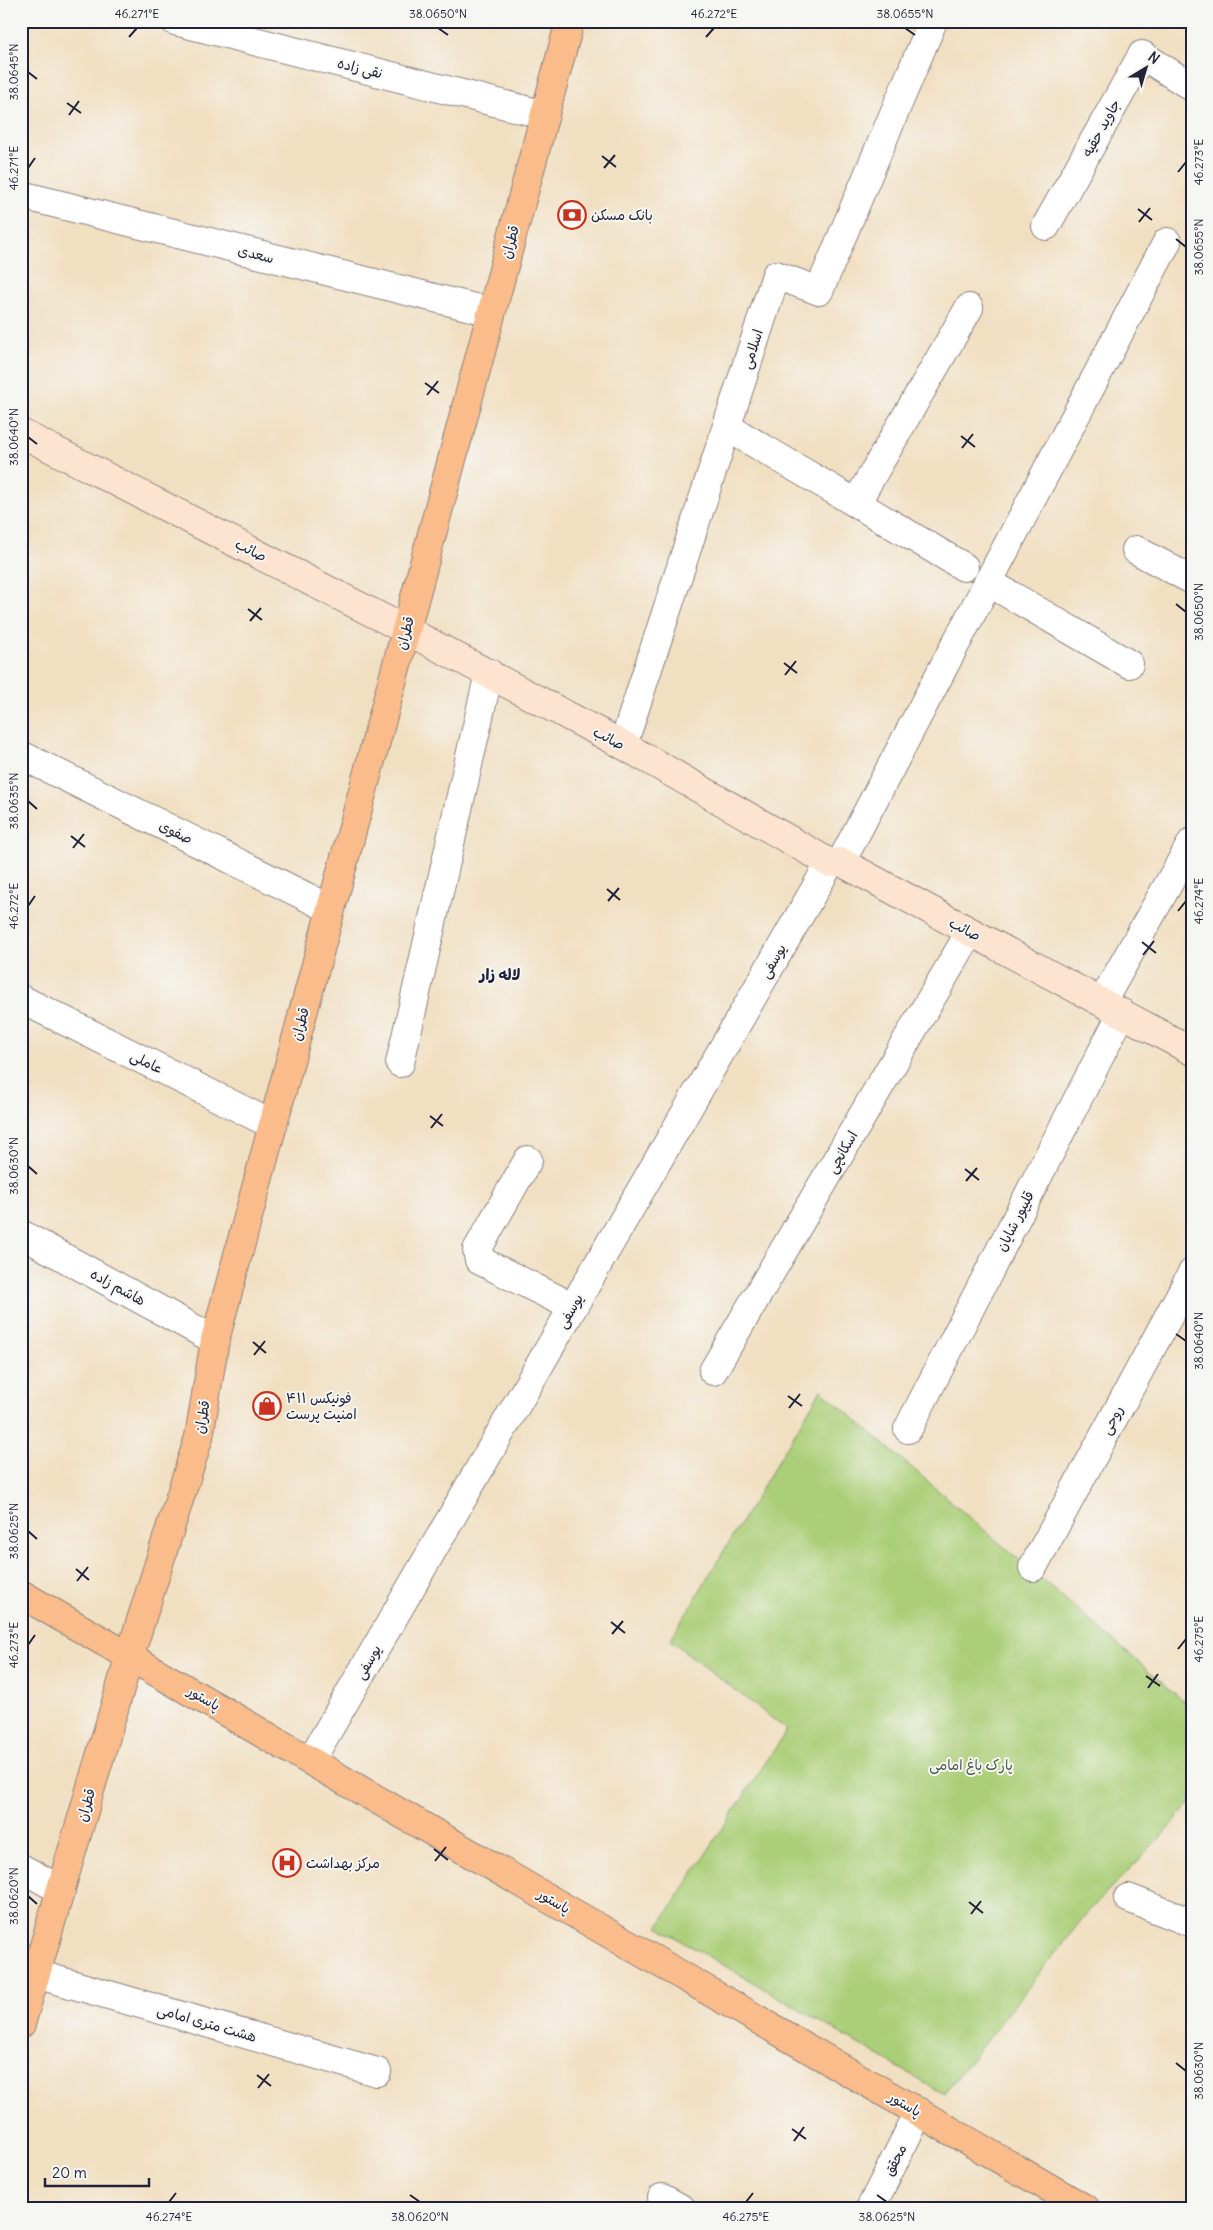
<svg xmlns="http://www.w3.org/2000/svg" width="1213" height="2230" font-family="Delius,'Playpen Sans Arabic',sans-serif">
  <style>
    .green { fill: #abcf78; stroke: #66785a }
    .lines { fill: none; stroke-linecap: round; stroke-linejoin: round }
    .minor-casing { stroke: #8a807e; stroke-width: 30 }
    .secondary-casing { stroke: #8a807e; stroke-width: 30 }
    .primary-casing { stroke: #8a807e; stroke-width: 30 }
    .minor { stroke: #fff; stroke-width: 28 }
    .secondary { stroke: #fde4d0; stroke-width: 28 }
    .primary { stroke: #f9bc8a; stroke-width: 28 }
    .ticks { fill: none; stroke: #22223b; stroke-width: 2 }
    .labels { text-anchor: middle; stroke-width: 4; stroke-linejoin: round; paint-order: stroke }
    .street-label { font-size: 14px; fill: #22223b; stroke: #f6f6f2 }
    .poi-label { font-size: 14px; fill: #22223b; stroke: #f6f6f2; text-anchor: start }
    .park-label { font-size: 14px; fill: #4b564d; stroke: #f6f6f2 }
    .neighbourhood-label { font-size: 15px; font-weight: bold; fill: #22223b; stroke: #f6f6f2 }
    .neatline { fill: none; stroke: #22223b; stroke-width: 2 }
    .ticks-label { font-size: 12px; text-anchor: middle; fill: #22223b }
  </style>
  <rect width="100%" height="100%" fill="#f6f6f2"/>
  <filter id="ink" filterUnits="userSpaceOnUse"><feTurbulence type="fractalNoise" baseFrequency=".02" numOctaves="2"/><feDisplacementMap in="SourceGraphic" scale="10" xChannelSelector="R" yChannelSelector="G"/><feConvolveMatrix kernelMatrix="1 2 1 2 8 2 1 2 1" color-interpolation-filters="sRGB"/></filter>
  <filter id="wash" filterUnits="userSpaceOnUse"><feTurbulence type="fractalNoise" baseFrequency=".0096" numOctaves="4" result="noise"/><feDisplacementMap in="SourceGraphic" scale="20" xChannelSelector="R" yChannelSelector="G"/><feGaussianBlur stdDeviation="1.12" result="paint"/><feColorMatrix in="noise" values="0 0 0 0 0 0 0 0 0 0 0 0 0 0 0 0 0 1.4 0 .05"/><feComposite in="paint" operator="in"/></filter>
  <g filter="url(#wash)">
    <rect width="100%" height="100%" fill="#f1dfc1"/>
    <path class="green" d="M821 1390 1192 1708V1801L1160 1838 1087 1913 944 2094 658 1927 787 1730 670 1640Z"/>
  </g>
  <g filter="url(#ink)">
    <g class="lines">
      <defs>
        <g id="minor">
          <path d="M175 21 545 115"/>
          <path d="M21 195 491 312"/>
          <path d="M1046 226 1142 55 1192 87"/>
          <path d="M727 427 964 567"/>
          <path d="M856 503 969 308"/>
          <path d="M1136 550 1192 580"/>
          <path d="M988 582 1129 664"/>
          <path d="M623 745 776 275 819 291 933 21"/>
          <path d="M21 755 331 909"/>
          <path d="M841 862 1167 242"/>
          <path d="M21 999 273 1125"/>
          <path d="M1102 1002 1192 842"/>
          <path d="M400 1063 489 673"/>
          <path d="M528 1160 477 1250 479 1260 573 1307"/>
          <path d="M21 1234 215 1340"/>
          <path d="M713 1371 970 932"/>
          <path d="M908 1429 1122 1013"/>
          <path d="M1033 1567 1192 1273"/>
          <path d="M311 1760 830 863"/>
          <path d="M21 1868 61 1890"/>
          <path d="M1128 1898 1192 1923"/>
          <path d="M36 1974 377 2072"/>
          <path d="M662 2198 682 2209"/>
          <path d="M870 2209 919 2112"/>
        </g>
        <path id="secondary" d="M21 433 406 630 623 745 830 863 841 862 1192 1051"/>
        <g id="primary">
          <path d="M21 1594 1086 2209"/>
          <path d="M21 2024 130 1655 199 1437 215 1340 570 21"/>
        </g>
      </defs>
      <use href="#minor" class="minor-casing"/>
      <use href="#secondary" class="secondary-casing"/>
      <use href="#primary" class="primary-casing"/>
      <use href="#minor" class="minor"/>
      <use href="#secondary" class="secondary"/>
      <use href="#primary" class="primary"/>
    </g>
  </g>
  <path class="ticks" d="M438 28 448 35M905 28 915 35M129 37 137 28M706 37 714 28M28 72 37 79M67 103 81 113M69 115 79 101M602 156 616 167M28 168 35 158M604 168 615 155M1178 172 1186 162M1138 209 1152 220M1139 222 1150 208M1176 239 1186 247M425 383 439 393M427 395 438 381M961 436 975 447M28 437 37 444M962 448 973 434M1176 604 1186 612M248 609 262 620M250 621 261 608M784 663 797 673M785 675 796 661M28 801 37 809M71 836 85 847M73 848 84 834M607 889 620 900M608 901 619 888M28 906 35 896M1178 911 1186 901M1142 942 1156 953M1143 955 1154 941M430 1116 443 1126M431 1128 442 1114M28 1166 37 1174M965 1169 979 1180M966 1181 977 1168M1176 1334 1186 1341M253 1342 266 1353M254 1355 265 1341M788 1396 802 1406M789 1408 800 1394M28 1531 37 1539M76 1569 89 1580M77 1581 88 1567M611 1622 625 1633M612 1634 623 1621M28 1645 35 1635M1178 1649 1186 1639M1146 1676 1160 1686M1148 1688 1158 1674M434 1849 448 1860M435 1861 446 1847M28 1896 37 1904M969 1902 983 1913M971 1914 981 1901M1176 2063 1186 2071M257 2075 271 2086M258 2088 269 2074M792 2129 806 2139M794 2141 804 2127M410 2195 420 2202M877 2195 887 2202M169 2202 176 2193M746 2202 753 2193"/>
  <defs>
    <symbol id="bank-ring" viewBox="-11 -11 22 22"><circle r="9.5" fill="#f6f6f2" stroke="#c8321e" stroke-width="1.5"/><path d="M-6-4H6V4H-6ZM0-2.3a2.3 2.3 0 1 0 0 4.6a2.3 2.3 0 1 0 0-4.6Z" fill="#c8321e"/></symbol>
    <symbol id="shop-ring" viewBox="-11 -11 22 22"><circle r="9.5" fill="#f6f6f2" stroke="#c8321e" stroke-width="1.5"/><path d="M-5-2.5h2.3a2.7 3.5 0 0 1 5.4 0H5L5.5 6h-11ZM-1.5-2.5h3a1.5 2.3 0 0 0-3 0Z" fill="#c8321e"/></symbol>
    <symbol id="hospital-ring" viewBox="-11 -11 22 22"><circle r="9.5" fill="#f6f6f2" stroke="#c8321e" stroke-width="1.5"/><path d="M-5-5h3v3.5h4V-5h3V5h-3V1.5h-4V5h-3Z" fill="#c8321e"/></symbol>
  </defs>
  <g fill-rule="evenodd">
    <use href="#bank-ring" x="556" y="199" width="32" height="32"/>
    <use href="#shop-ring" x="251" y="1390" width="32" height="32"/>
    <use href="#hospital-ring" x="271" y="1847" width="32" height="32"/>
  </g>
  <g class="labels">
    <g class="street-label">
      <text transform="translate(360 68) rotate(14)" y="5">نقی زاده</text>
      <text transform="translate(1101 128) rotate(-61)" y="5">جاوید حقیه</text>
      <text transform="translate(510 242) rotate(-75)" y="5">قطران</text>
      <text transform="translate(256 254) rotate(14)" y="5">سعدی</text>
      <text transform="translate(752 349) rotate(-72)" y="5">اسلامی</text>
      <text transform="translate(251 550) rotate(27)" y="5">صائب</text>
      <text transform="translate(405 633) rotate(-75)" y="5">قطران</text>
      <text transform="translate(609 738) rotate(28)" y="5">صائب</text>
      <text transform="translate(176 832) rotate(26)" y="5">صفوی</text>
      <text transform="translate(965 929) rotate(28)" y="5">صائب</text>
      <text transform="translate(773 961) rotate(-60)" y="5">یوسفی</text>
      <text transform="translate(300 1024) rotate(-75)" y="5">قطران</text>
      <text transform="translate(147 1062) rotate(26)" y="5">عاملی</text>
      <text transform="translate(842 1152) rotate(-60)" y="5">اسکانچی</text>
      <text transform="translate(1015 1221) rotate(-63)" y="5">قلیپور شایان</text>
      <text transform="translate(118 1287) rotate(29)" y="5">هاشم زاده</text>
      <text transform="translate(570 1311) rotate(-60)" y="5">یوسفی</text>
      <text transform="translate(202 1417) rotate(-80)" y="5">قطران</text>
      <text transform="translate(1112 1420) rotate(-62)" y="5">روحی</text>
      <text transform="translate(368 1662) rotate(-60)" y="5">یوسفی</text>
      <text transform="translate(204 1698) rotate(30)" y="5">پاستور</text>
      <text transform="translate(86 1805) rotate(-74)" y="5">قطران</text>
      <text transform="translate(554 1901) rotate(30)" y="5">پاستور</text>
      <text transform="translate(207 2023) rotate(16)" y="5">هشت متری امامی</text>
      <text transform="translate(905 2104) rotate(30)" y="5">پاستور</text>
      <text transform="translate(895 2160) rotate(-63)" y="5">محقق</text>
    </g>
    <g class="poi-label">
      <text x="591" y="220">بانک مسکن</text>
      <text x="286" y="1403">فونیکس ۴۱۱<tspan x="286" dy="16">امنیت پرست</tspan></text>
      <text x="306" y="1868">مرکز بهداشت</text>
    </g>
    <g class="park-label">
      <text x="971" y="1770">پارک باغ امامی</text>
    </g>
    <g class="neighbourhood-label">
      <text x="500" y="980">لاله زار</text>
    </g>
  </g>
  <rect width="1213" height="2230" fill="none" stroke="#f6f6f2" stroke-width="55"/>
  <g transform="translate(1146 68) rotate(38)" stroke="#f6f6f2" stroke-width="4" paint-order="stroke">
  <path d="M0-4L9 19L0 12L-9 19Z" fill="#22223b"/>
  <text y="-8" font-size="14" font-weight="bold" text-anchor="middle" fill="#22223b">N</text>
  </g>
  <path d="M45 2178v8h104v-8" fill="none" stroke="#22223b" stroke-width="2.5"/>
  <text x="52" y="2178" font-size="15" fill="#22223b" stroke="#f6f6f2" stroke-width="4" paint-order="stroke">20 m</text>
  <rect x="28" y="28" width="1158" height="2174" class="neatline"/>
  <g class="ticks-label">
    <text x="137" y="18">46.271°E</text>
    <text x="438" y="18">38.0650°N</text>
    <text x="714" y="18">46.272°E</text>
    <text x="905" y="18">38.0655°N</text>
    <text transform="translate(14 72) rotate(-90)" y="4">38.0645°N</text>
    <text transform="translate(1199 162) rotate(-90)" y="4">46.273°E</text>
    <text transform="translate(14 168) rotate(-90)" y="4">46.271°E</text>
    <text transform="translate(1199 247) rotate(-90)" y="4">38.0655°N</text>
    <text transform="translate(14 437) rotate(-90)" y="4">38.0640°N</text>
    <text transform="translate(1199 612) rotate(-90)" y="4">38.0650°N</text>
    <text transform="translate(14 801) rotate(-90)" y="4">38.0635°N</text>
    <text transform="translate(1199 901) rotate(-90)" y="4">46.274°E</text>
    <text transform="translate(14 906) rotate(-90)" y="4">46.272°E</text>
    <text transform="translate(14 1166) rotate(-90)" y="4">38.0630°N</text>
    <text transform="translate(1199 1341) rotate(-90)" y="4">38.0640°N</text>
    <text transform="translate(14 1531) rotate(-90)" y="4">38.0625°N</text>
    <text transform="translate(1199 1639) rotate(-90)" y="4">46.275°E</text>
    <text transform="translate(14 1645) rotate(-90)" y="4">46.273°E</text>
    <text transform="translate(14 1896) rotate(-90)" y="4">38.0620°N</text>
    <text transform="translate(1199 2071) rotate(-90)" y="4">38.0630°N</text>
    <text x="169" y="2221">46.274°E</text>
    <text x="420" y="2221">38.0620°N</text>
    <text x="746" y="2221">46.275°E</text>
    <text x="887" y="2221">38.0625°N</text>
  </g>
</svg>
